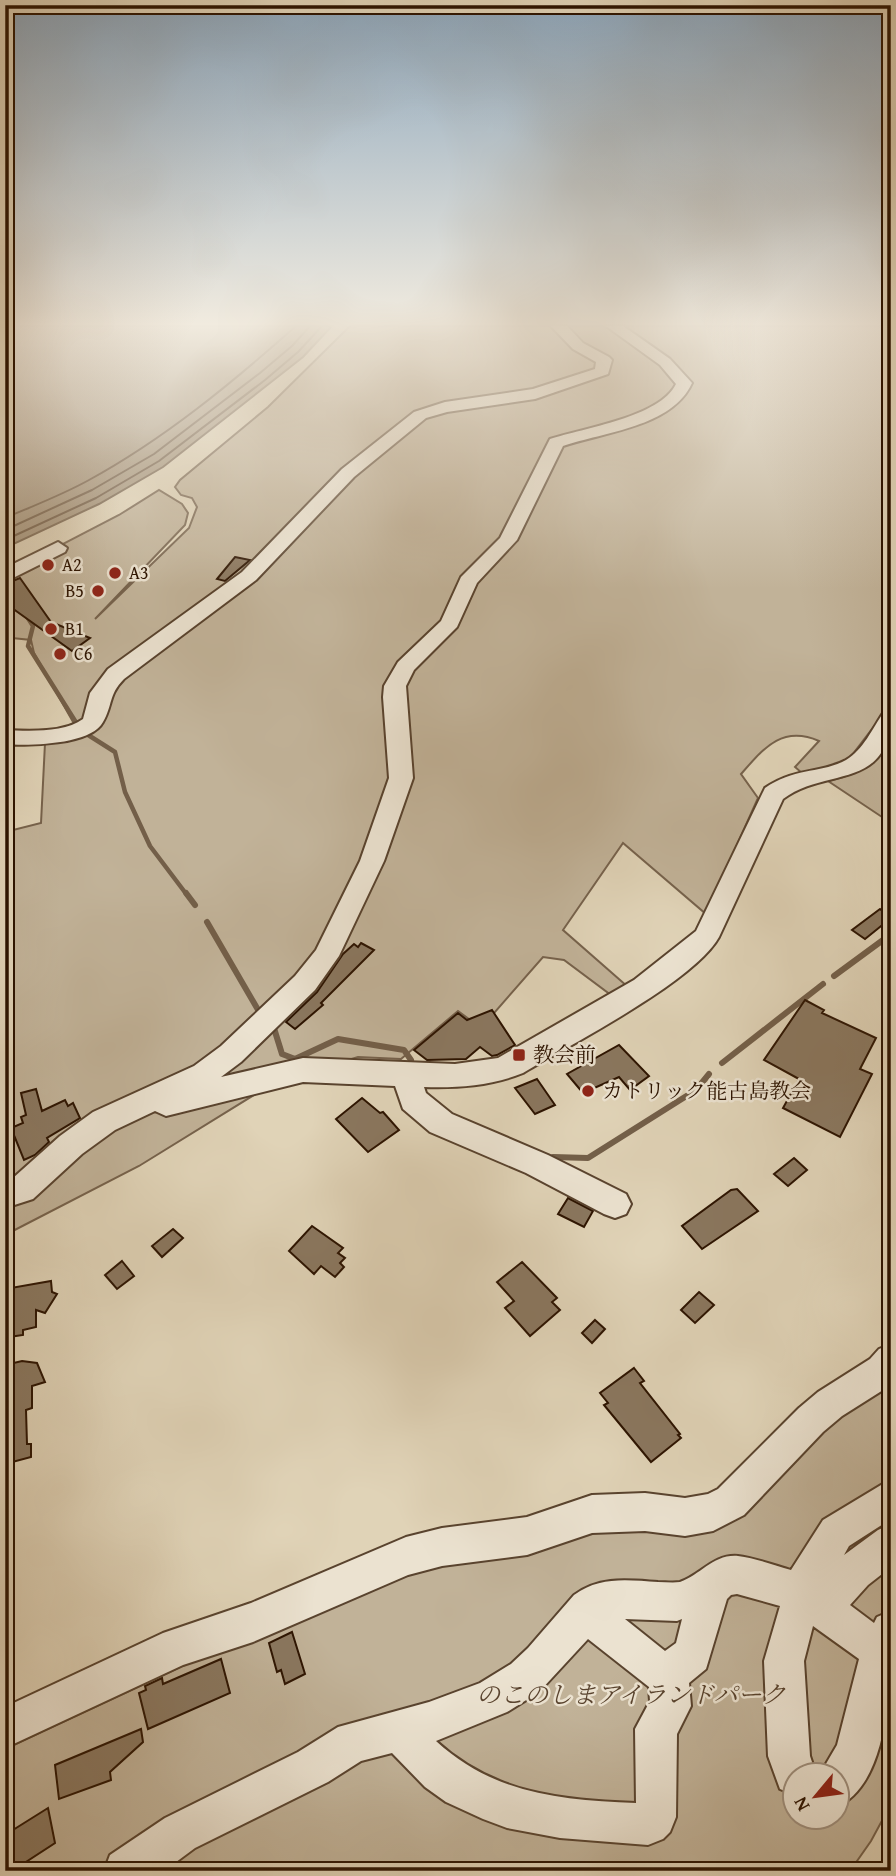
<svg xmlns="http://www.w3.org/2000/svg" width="896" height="1876" font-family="'Gentium Book Plus','Noto Serif JP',serif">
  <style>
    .green { fill: #c1b298; stroke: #76624c; stroke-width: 2; fill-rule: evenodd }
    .water { fill: #a39279; stroke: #735f49; stroke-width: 2 }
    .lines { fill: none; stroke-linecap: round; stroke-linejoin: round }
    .shore { stroke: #68523c; stroke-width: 2 }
    .stream-far1 { stroke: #735f49; stroke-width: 4.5 }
    .stream { stroke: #735f49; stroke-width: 6 }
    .building { fill: #8a775f; stroke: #2c1300; stroke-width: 2 }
    .minor-casing { stroke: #59432e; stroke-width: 4 }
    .minor { fill: #ebe2d0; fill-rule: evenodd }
    .poi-dot { fill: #8f2418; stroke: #ebe2d0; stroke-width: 2.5 }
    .labels { text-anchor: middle; stroke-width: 5; stroke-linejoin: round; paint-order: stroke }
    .far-poi-label { font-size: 18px; fill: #2c1300; stroke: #ebe2d0; text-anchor: start }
    .poi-label { font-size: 21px; fill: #2c1300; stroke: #ebe2d0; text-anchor: start }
    .near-park-label { font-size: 24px; font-style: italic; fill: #59432e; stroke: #ebe2d0 }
  </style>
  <rect width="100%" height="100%" fill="#e0d3b7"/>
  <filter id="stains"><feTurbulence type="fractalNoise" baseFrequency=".00286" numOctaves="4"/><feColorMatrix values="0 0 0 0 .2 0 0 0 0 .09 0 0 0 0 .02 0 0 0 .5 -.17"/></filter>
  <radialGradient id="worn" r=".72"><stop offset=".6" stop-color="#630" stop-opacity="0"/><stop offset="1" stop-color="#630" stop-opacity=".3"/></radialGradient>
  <g class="green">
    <path d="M350 326H891V704L849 759 836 765 803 774 795 767 819 741C782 725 764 748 741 774L758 798 706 914 623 843 563 930 628 987 611 995 564 960 543 957 481 1028 458 1011 401 1059 358 1057 275 1082 139 1166 5 1235V832L41 823 45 743 81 736 34 653 31 640 12 638 5 641V574L119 515 159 490 182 504 188 513 185 525 95 619 189 528 197 507 192 498 181 495 175 487 180 480 268 407Z"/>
    <path d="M879 753 891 760V823L828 781C850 776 865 771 879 753Z"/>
    <path d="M891 1374V1804L871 1841 850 1871H5V1749L390 1569 738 1505ZM794 1774H836V1816H794Z"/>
  </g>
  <path class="water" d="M5 326H332L303 357 163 467 99 504 5 548Z"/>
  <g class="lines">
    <g class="shore">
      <path d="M5 518C33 506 62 495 89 480 164 439 232 383 296 326"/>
      <path d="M5 530 92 490 154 454 260 373 292 346 310 326"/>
      <path d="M5 540 96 498 159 461 265 380 298 352 322 326"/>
    </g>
    <g class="stream-far1">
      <path d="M26 615 33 626 28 646 77 724"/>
      <path d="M85 733 115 752 125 792 150 846 187 895"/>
    </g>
    <g class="stream">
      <path d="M186 893 195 905"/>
      <path d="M207 922 261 1015"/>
      <path d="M834 976 883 940 891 931"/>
      <path d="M273 1025 282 1054 295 1059 338 1039 404 1050 411 1060"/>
      <path d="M722 1063 823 984"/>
      <path d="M553 1157 588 1158 696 1090 709 1074"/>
    </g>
  </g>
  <g class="building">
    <path d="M235 557 250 560 225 581 217 579Z"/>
    <path d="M20 578 51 622 90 638 72 651 5 603V584Z"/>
    <path d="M880 909 891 918 865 939 852 930Z"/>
    <path d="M361 943 374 950 321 1003 323 1005 295 1029 286 1022 317 992 343 954 354 944 358 947Z"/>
    <path d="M805 1000 824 1010 822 1013 876 1038 860 1069 872 1074 840 1137 783 1108 799 1079 764 1060Z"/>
    <path d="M492 1010 515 1045 497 1055 492 1056 480 1047 466 1059 427 1060 414 1050 458 1013 467 1020Z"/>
    <path d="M619 1045 649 1076 630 1090 619 1077 583 1093 567 1074Z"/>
    <path d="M537 1079 555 1105 535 1114 515 1088Z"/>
    <path d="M36 1089 42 1111 65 1100 68 1106 73 1103 80 1118 47 1138 49 1142 35 1155 24 1160 11 1128 23 1123 21 1117 26 1115 21 1093Z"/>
    <path d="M362 1098 380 1113 383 1112 399 1130 368 1152 336 1119Z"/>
    <path d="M794 1158 807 1170 788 1186 774 1174Z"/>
    <path d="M737 1189 758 1211 702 1249 682 1226 731 1190Z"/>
    <path d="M568 1198 593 1211 584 1227 558 1214Z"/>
    <path d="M312 1226 343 1248 338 1253 345 1258 340 1263 344 1267 335 1277 321 1266 314 1274 289 1251Z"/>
    <path d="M173 1229 183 1238 162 1257 152 1246Z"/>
    <path d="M122 1261 134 1276 117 1289 105 1275Z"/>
    <path d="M522 1262 557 1298 552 1302 560 1310 530 1336 505 1308 514 1301 497 1282Z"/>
    <path d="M51 1281 52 1292 57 1294 45 1313 36 1310V1327L23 1330V1335L9 1337V1331H6L5 1289Z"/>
    <path d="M699 1292 714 1305 695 1323 681 1310Z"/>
    <path d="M595 1320 605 1329 592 1343 582 1333Z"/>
    <path d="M22 1361 37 1363 45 1382 32 1386V1408L26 1410 27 1444H31V1457L5 1464V1365Z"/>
    <path d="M634 1368 644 1381 640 1383 680 1434 678 1435 681 1438 651 1462 604 1405 608 1403 600 1393Z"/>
    <path d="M292 1632 305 1674 285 1684 281 1670 277 1672 269 1643Z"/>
    <path d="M221 1659 230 1693 148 1729 139 1693 146 1690 145 1686 162 1678 163 1684Z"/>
    <path d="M141 1729 143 1742 110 1772 111 1780 59 1799 55 1765Z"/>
    <path d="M48 1808 55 1843 12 1871H5V1835Z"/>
  </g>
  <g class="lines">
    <defs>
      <g id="minor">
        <path d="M551 326H567L583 343 609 357 612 360 608 374 535 399 447 412 426 418 354 477 256 580 124 679C108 695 113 705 103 722 91 745 28 746 5 744V730C28 731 64 733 83 719L90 693 108 669 242 572 342 469 414 412 445 402 533 389 595 369 596 362 573 349Z"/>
        <path d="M606 326H623L670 359 692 383C672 427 604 432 563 446L517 540 477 583 457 627 414 670 406 686 413 778 384 861 339 956 315 990 241 1062 221 1077 303 1058 455 1064 498 1058 634 980 696 931 765 788C795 767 820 774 846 760 863 750 873 728 883 713L891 711C891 792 827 766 783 799L719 937C695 981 570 1045 523 1073 491 1086 458 1088 424 1087L426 1093 452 1114 548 1155 626 1194 631 1204 626 1214 615 1218 604 1214 526 1173 430 1132 403 1109 395 1086 303 1082 166 1116 155 1111 115 1130 82 1154 33 1199 5 1208V1180L13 1178 60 1136 93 1112 194 1066 221 1046 295 976 316 950 360 861 389 778 383 697 384 686 398 662 441 621 461 577 500 538 550 439C584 428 660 417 676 384L660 365Z"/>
        <path d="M58 542 67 548 65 552 5 582V568Z"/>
        <path d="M891 1344V1385L842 1416 823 1432 744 1515 713 1531 685 1536 645 1531 592 1533 527 1555 442 1566 408 1575 253 1642 183 1665 5 1748V1707L163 1633 251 1603 406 1537 442 1528 527 1517 592 1495 645 1493 685 1498 708 1494 718 1489 799 1408 818 1392 870 1359 879 1349Z"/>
        <path d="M891 1479V1519L849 1546 844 1555 878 1530 891 1524V1567L868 1585 850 1605 874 1623 877 1617 891 1611C891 1664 894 1783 836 1807V1774H820L837 1745 859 1659 813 1626 804 1661 810 1756 816 1774H794V1795L780 1789 768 1756 764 1661 780 1606 737 1594 731 1595 727 1599 706 1669 689 1683 691 1706 677 1734 676 1817 670 1832 663 1839 648 1845 560 1838 507 1828 483 1819 446 1802 425 1787 392 1753 361 1761 328 1782 195 1848 164 1871H104L110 1855 165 1818 298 1752 338 1727 429 1702 480 1683 511 1664 528 1648 574 1595C600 1576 627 1580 658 1582 665 1582 673 1583 680 1582 701 1575 713 1554 738 1556 755 1558 774 1565 791 1570L823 1520ZM625 1619 677 1621 682 1619 676 1643 665 1651ZM588 1639 649 1687 650 1701 635 1729 636 1803C560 1800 494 1794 436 1741L507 1712 539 1692Z"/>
      </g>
    </defs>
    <use href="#minor" class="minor-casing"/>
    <use href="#minor" class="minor"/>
  </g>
  <linearGradient id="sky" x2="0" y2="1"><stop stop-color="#8ca6bc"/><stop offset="0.55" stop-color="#f1ebdf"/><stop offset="1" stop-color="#f1ebdf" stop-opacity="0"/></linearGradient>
  <rect width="896" height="589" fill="url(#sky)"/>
  <g class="poi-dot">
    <circle cx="48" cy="565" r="7"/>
    <circle cx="115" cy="573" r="7"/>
    <circle cx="98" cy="591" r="7"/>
    <circle cx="51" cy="629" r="7"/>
    <circle cx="60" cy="654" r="7"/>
    <rect x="512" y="1048" width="14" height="14" rx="3.5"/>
    <circle cx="588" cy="1091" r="7"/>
  </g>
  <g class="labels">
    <g class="far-poi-label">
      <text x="62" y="571">A2</text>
      <text x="129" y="579">A3</text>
      <text x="84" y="597" text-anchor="end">B5</text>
      <text x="65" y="635">B1</text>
      <text x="74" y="660">C6</text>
    </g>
    <g class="poi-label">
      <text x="533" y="1062">教会前</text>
      <text x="602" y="1098">カトリック能古島教会</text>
    </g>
    <g class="near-park-label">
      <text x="631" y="1703">のこのしまアイランドパーク</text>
    </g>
  </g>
  <rect width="896" height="1876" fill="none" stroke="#e0d3b7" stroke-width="28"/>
  <rect x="7" y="7" width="882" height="1862" fill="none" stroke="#2c1300" stroke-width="3.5"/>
  <rect x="14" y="14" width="868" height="1848" fill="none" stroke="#2c1300" stroke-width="2"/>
  <g transform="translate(816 1796) rotate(241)"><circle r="33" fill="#ebe2d0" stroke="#9f8f7d" stroke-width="2"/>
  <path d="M0-5L12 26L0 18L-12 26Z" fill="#8f2418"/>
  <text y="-10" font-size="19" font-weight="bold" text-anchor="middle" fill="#2c1300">N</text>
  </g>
  <rect width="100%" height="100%" filter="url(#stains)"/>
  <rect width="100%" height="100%" fill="url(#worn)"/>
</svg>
